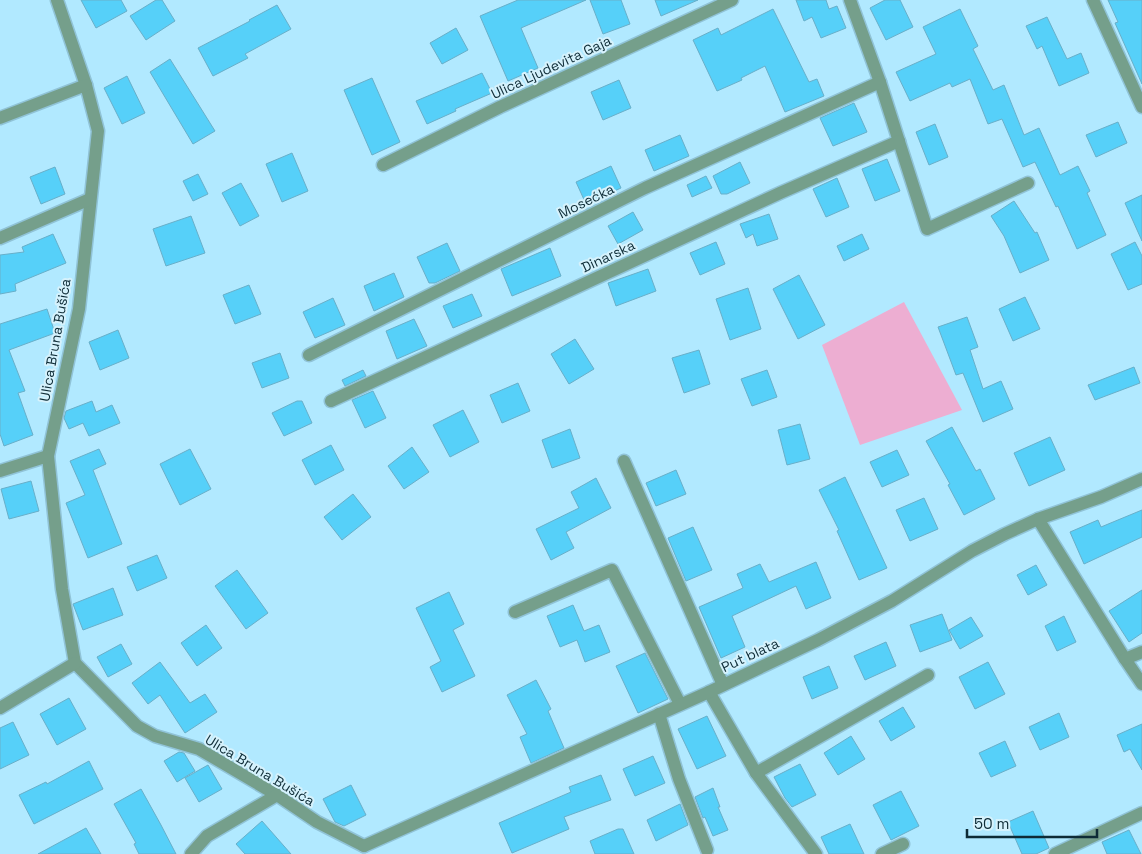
<svg xmlns="http://www.w3.org/2000/svg" width="1142" height="854" font-family="'Space Grotesk',sans-serif">
  <style>
    .green { fill: #edaed2 }
    .building { fill: #56d0f9; stroke: #68afc9 }
    .lines { fill: none; stroke-linecap: round; stroke-linejoin: round }
    .minor-casing { stroke: #90c3d7; stroke-width: 15 }
    .minor { stroke: #759f8b; stroke-width: 12 }
    .labels { text-anchor: middle; stroke-width: 4; stroke-linejoin: round; paint-order: stroke }
    .street-label { font-size: 14px; fill: #0d2b36; stroke: #d6f2fc }
  </style>
  <rect width="100%" height="100%" fill="#b1e9ff"/>
  <path class="green" d="M904 302 962 410 860 445 822 345Z"/>
  <g class="building">
    <path d="M81 0H121L127 11 96 28Z"/>
    <path d="M156 0H162L175 21 146 40 130 16Z"/>
    <path d="M518 0H586L521 28 538 68 508 81 480 16Z"/>
    <path d="M590 0H621L630 24 603 34Z"/>
    <path d="M655 0H698L661 16Z"/>
    <path d="M796 0H826L829 9 837 6 846 28 821 38 812 17 804 21Z"/>
    <path d="M885 0H900L913 27 886 40 870 8Z"/>
    <path d="M1108 0H1142V84L1115 23 1118 22Z"/>
    <path d="M277 5 291 29 245 54 248 58 213 76 198 48 250 21 249 20Z"/>
    <path d="M773 9 809 82 817 79 824 96 785 112 765 66 741 78 742 80 717 91 693 40 718 28 721 35Z"/>
    <path d="M960 9 978 46 973 49 993 90 1004 85 1024 135 1039 128 1060 175 1078 166 1090 191 1087 193 1106 235 1077 249 1058 206 1056 207 1035 162 1023 167 1002 119 988 124 970 79 952 87 950 83 910 101 896 72 936 54 923 27Z"/>
    <path d="M1047 17 1067 59 1081 53 1089 73 1059 86 1042 46 1037 49 1026 26Z"/>
    <path d="M456 28 468 50 442 64 430 43Z"/>
    <path d="M170 59 215 131 193 144 150 72Z"/>
    <path d="M482 73 492 93 455 109 456 111 427 124 416 101Z"/>
    <path d="M127 76 145 113 122 124 104 88Z"/>
    <path d="M372 78 400 142 372 155 344 90Z"/>
    <path d="M619 80 631 108 603 120 591 92Z"/>
    <path d="M854 103 867 132 833 146 820 118Z"/>
    <path d="M1118 122 1127 143 1096 157 1086 135Z"/>
    <path d="M935 124 948 157 929 165 916 132Z"/>
    <path d="M680 135 689 156 654 171 645 150Z"/>
    <path d="M292 153 308 191 282 202 266 164Z"/>
    <path d="M887 159 900 191 875 201 862 169Z"/>
    <path d="M740 162 750 183 727 194H721L713 176Z"/>
    <path d="M611 166 621 188 586 204 576 182Z"/>
    <path d="M55 167 65 194 41 204 30 177Z"/>
    <path d="M198 174 208 194 193 201 183 181Z"/>
    <path d="M706 176 712 188 692 197 687 185Z"/>
    <path d="M837 178 849 207 826 217 813 189Z"/>
    <path d="M241 183 259 216 240 226 222 193Z"/>
    <path d="M1142 195V241L1125 203Z"/>
    <path d="M1014 201 1035 233 1037 232 1049 260 1020 273 1004 236 991 216Z"/>
    <path d="M633 212 643 230 618 244 608 226Z"/>
    <path d="M769 214 778 239 757 246 753 234 746 238 740 224Z"/>
    <path d="M191 216 205 253 166 266 153 229Z"/>
    <path d="M53 234 66 263 15 284 16 291 0 294V255L24 252 22 247Z"/>
    <path d="M862 234 869 249 844 261 837 246Z"/>
    <path d="M716 242 725 264 700 275 690 253Z"/>
    <path d="M1135 242 1142 256V284L1128 290 1111 254Z"/>
    <path d="M447 243 460 271 435 283H429L417 257Z"/>
    <path d="M550 248 561 276 512 296 501 269Z"/>
    <path d="M648 269 656 291 616 306 608 283Z"/>
    <path d="M394 273 404 297 374 311 364 286Z"/>
    <path d="M799 275 825 325 798 339 773 289Z"/>
    <path d="M249 285 261 314 235 324 223 295Z"/>
    <path d="M748 288 761 329 730 340 716 299Z"/>
    <path d="M472 294 482 316 453 328 443 306Z"/>
    <path d="M1025 297 1040 329 1013 341 999 309Z"/>
    <path d="M333 298 345 325 315 338 303 312Z"/>
    <path d="M47 309 55 333 9 350 25 391 18 393 33 435 4 446 0 434V324Z"/>
    <path d="M967 317 978 347 970 350 983 389 1001 381 1013 409 983 422 963 373 956 375 938 327Z"/>
    <path d="M414 319 427 346 397 359 386 331Z"/>
    <path d="M118 330 129 358 100 370 89 342Z"/>
    <path d="M575 339 594 369 569 384 551 354Z"/>
    <path d="M699 350 710 384 684 393 672 358Z"/>
    <path d="M280 353 289 378 262 388 252 363Z"/>
    <path d="M1134 367 1140 383 1095 400 1088 385Z"/>
    <path d="M363 370 366 376 345 386 342 380Z"/>
    <path d="M767 370 777 397 752 406 741 379Z"/>
    <path d="M518 383 530 411 502 423 490 395Z"/>
    <path d="M373 391 386 418 365 428 352 400Z"/>
    <path d="M92 401 96 412 112 405 120 423 89 436 83 423 69 429 64 418 66 411Z"/>
    <path d="M297 401H302L312 423 284 436 272 413Z"/>
    <path d="M463 410 479 442 450 457 433 425Z"/>
    <path d="M800 424 810 459 787 465 778 430Z"/>
    <path d="M952 427 976 471 980 469 995 499 964 515 948 485 950 484 926 441Z"/>
    <path d="M570 429 580 458 552 468 542 440Z"/>
    <path d="M1050 437 1065 470 1029 486 1014 453Z"/>
    <path d="M331 445 344 470 315 485 302 460Z"/>
    <path d="M412 447 429 472 404 489 388 466Z"/>
    <path d="M99 449 106 464 93 470 122 544 88 558 66 503 85 495 70 461Z"/>
    <path d="M190 449 211 489 180 505 160 464Z"/>
    <path d="M897 450 909 475 882 487 870 462Z"/>
    <path d="M676 470 686 494 656 506 646 483Z"/>
    <path d="M845 477 887 568 859 580 837 531 839 530 819 490Z"/>
    <path d="M596 478 611 508 566 532 574 548 551 560 536 529 579 508 571 492Z"/>
    <path d="M31 481 39 511 9 519 1 489Z"/>
    <path d="M353 494 371 517 342 540 324 517Z"/>
    <path d="M924 498 938 529 910 541 896 510Z"/>
    <path d="M1142 510V537L1084 564 1070 532 1098 520 1101 527Z"/>
    <path d="M693 527 712 570 686 581 668 538Z"/>
    <path d="M157 555 167 578 137 591 127 567Z"/>
    <path d="M816 562 831 598 806 609 796 586 732 616 745 647 721 658 699 607 743 588 737 574 760 564 769 582Z"/>
    <path d="M1036 565 1047 585 1028 595 1017 575Z"/>
    <path d="M237 570 268 613 246 629 215 586Z"/>
    <path d="M113 588 123 615 83 630 73 604Z"/>
    <path d="M1142 590V633L1129 642 1109 611Z"/>
    <path d="M449 592 464 624 453 630 475 676 442 692 430 667 441 661 416 608Z"/>
    <path d="M573 605 584 631 599 625 610 652 585 662 577 640 560 647 547 616Z"/>
    <path d="M942 614 952 640 920 652 910 625Z"/>
    <path d="M1064 616 1076 642 1057 651 1045 626Z"/>
    <path d="M971 617 983 636 960 649 949 630Z"/>
    <path d="M206 625 222 648 197 666 181 643Z"/>
    <path d="M886 642 896 666 865 680 854 656Z"/>
    <path d="M121 644 132 664 108 677 97 657Z"/>
    <path d="M645 653 668 699 638 713 616 666Z"/>
    <path d="M160 662 190 703 205 694 217 712 185 733 160 695 148 704 132 683Z"/>
    <path d="M988 662 1005 694 975 709 959 677Z"/>
    <path d="M829 666 838 688 812 699 803 677Z"/>
    <path d="M536 680 551 709 548 711 564 748 531 763 520 737 527 734 507 695Z"/>
    <path d="M69 698 86 729 57 745 40 714Z"/>
    <path d="M903 707 915 727 891 741 879 721Z"/>
    <path d="M1059 713 1069 737 1040 750 1029 727Z"/>
    <path d="M707 716 726 756 697 769 678 729Z"/>
    <path d="M13 722 29 755 0 769V728Z"/>
    <path d="M1142 724V770L1130 749 1124 752 1117 735Z"/>
    <path d="M851 736 865 759 838 775 824 753Z"/>
    <path d="M1005 741 1016 766 991 777 979 753Z"/>
    <path d="M179 752 184 753 195 771 177 782 164 761Z"/>
    <path d="M653 756 665 783 635 796 623 769Z"/>
    <path d="M89 761 103 789 34 824 19 795 46 782 47 784Z"/>
    <path d="M800 764 816 795 792 807 785 798 774 777Z"/>
    <path d="M208 765 222 789 199 802 185 778Z"/>
    <path d="M601 775 611 800 564 817 569 829 512 853 499 823 571 792 569 787Z"/>
    <path d="M351 785 366 815 344 826 335 822 323 799Z"/>
    <path d="M713 788 720 807H718L728 830 713 836 705 817 703 818 695 797Z"/>
    <path d="M141 789 161 825 176 854H139L134 844 136 843 114 804Z"/>
    <path d="M901 791 919 826 891 840 873 805Z"/>
    <path d="M680 804 688 825 656 841 647 820Z"/>
    <path d="M1033 811 1049 848 1036 854H1022L1008 822Z"/>
    <path d="M262 821 291 854H245L236 844Z"/>
    <path d="M850 824 864 854H829L821 837Z"/>
    <path d="M86 828 101 854H38Z"/>
    <path d="M618 829H623L634 854H595L590 841Z"/>
    <path d="M1129 830 1141 854H1107L1102 842Z"/>
  </g>
  <g class="lines">
    <defs>
      <g id="minor">
        <path d="M57 0 86 85 98 131 79 309 48 456 62 589 75 663 137 726 155 736 199 749 277 795 317 822 364 846"/>
        <path d="M850 0 880 82 927 229 1028 183"/>
        <path d="M1093 0 1142 107"/>
        <path d="M0 118 86 85"/>
        <path d="M383 165 500 107 732 0"/>
        <path d="M0 238 90 199"/>
        <path d="M309 355 645 188 880 82"/>
        <path d="M331 401 780 193 899 141"/>
        <path d="M624 461 723 685"/>
        <path d="M0 471 48 456"/>
        <path d="M1038 519 1125 659 1142 684"/>
        <path d="M515 612 612 570 680 704"/>
        <path d="M1125 659 1142 652"/>
        <path d="M709 692 756 773 816 854"/>
        <path d="M0 708 75 663"/>
        <path d="M659 714 679 779 707 850"/>
        <path d="M756 773 928 675"/>
        <path d="M364 846 709 692 818 640 892 601 972 551 1005 534 1038 519 1101 497 1142 479"/>
        <path d="M191 854 207 836 277 795"/>
        <path d="M882 854 903 844"/>
        <path d="M1055 854 1142 813"/>
      </g>
    </defs>
    <use href="#minor" class="minor-casing"/>
    <use href="#minor" class="minor"/>
  </g>
  <g class="labels">
    <g class="street-label">
      <text transform="translate(551 67) rotate(-25)" y="5">Ulica Ljudevita Gaja</text>
      <text transform="translate(586 201) rotate(-26)" y="5">Mosećka</text>
      <text transform="translate(608 256) rotate(-25)" y="5">Dinarska</text>
      <text transform="translate(55 340) rotate(-80)" y="5">Ulica Bruna Bušića</text>
      <text transform="translate(750 655) rotate(-25)" y="5">Put blata</text>
      <text transform="translate(260 770) rotate(31)" y="5">Ulica Bruna Bušića</text>
    </g>
  </g>
  <path d="M967 829v8h130v-8" fill="none" stroke="#0d2b36" stroke-width="2.5"/>
  <text x="974" y="829" font-size="15" fill="#0d2b36" stroke="#d6f2fc" stroke-width="4" paint-order="stroke">50 m</text>
</svg>
